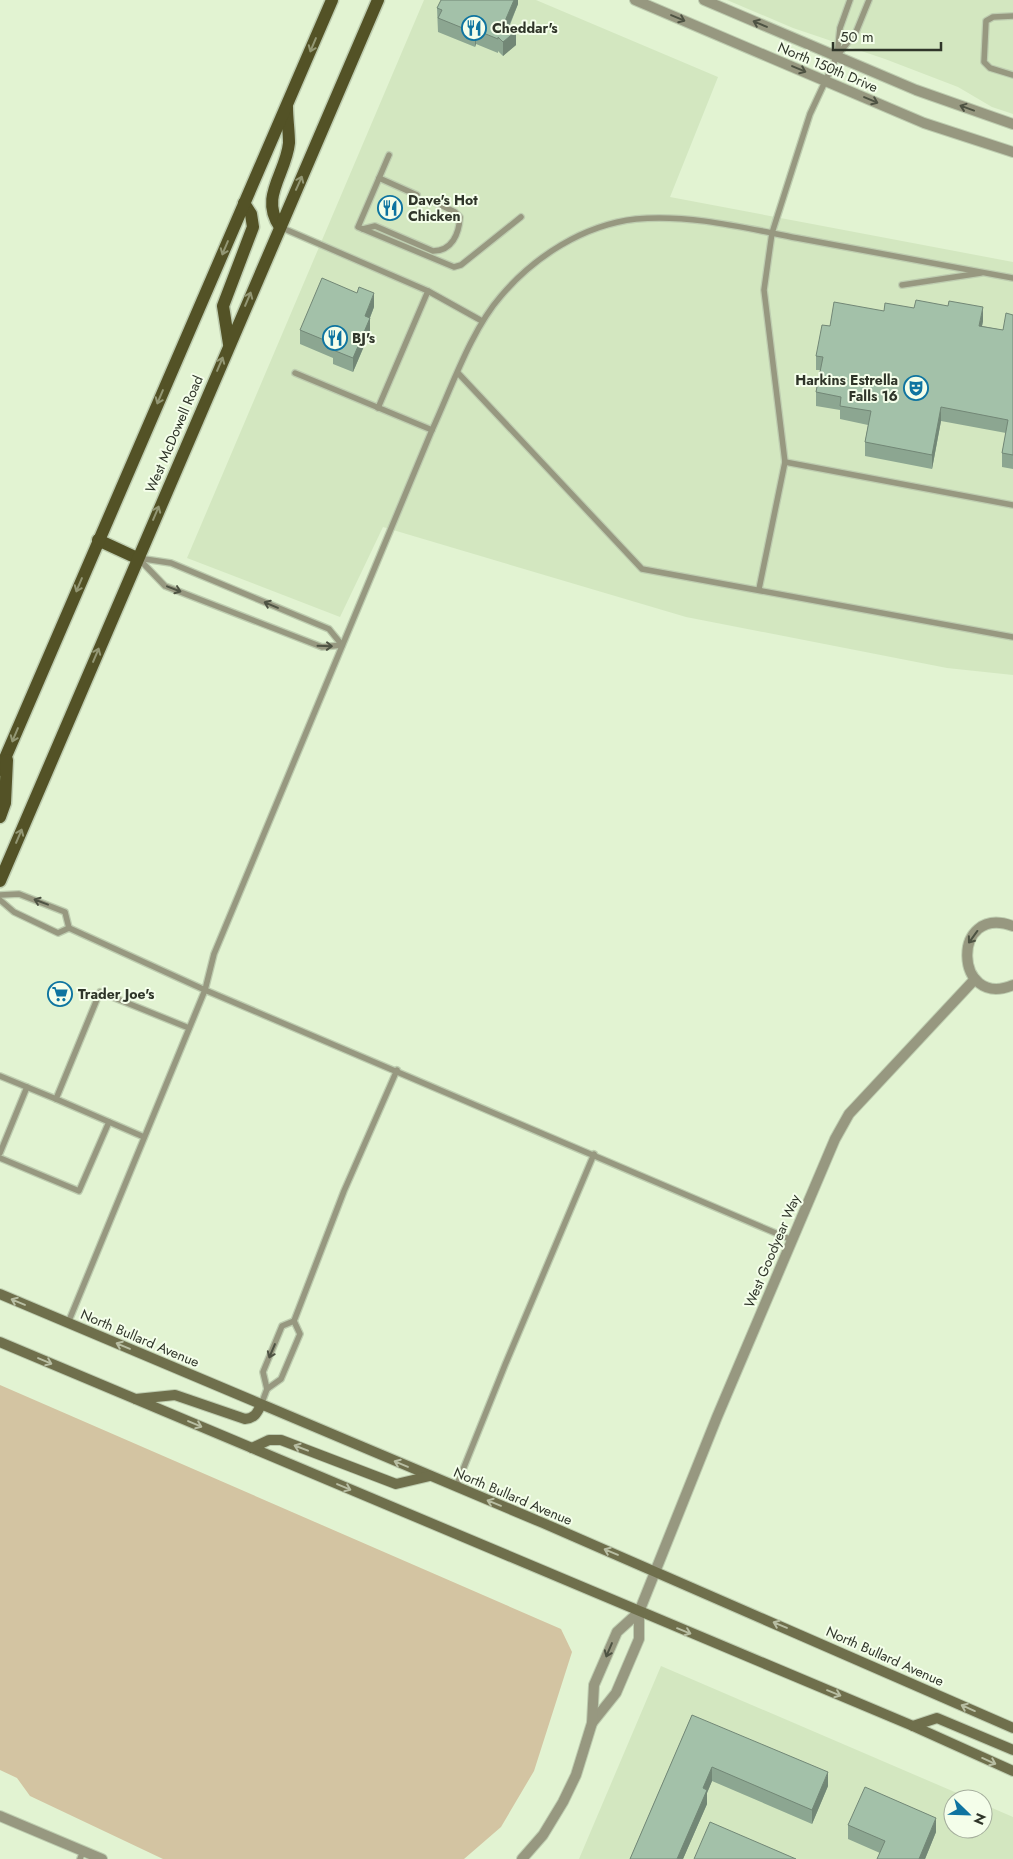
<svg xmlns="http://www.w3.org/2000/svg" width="1013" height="1859" font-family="Jost,sans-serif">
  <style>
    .built { fill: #d3e7c0 }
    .green { fill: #d3c4a2 }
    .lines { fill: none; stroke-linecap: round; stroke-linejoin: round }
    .service-casing { stroke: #becdb0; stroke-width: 8 }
    .minor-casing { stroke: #becdb0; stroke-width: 12 }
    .tertiary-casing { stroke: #becdb0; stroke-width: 12 }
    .secondary-casing { stroke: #becdb0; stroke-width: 12 }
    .primary-casing { stroke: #becdb0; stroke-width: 15 }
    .service { stroke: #979880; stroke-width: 5.5 }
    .minor { stroke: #979880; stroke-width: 10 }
    .tertiary { stroke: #979880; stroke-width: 10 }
    .secondary { stroke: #6f6f4c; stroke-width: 10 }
    .primary { stroke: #535226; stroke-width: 12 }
    .wall { fill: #8ca691 }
    .shaded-wall { fill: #728776 }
    .building { fill: #a3c1a9; stroke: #728776 }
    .oneway { stroke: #4e5343 }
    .oneway2 { stroke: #939774 }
    .oneway3 { stroke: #b8bea3 }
    .labels { text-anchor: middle; stroke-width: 4; stroke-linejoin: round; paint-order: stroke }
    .poi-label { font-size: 14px; font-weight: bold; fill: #2f3529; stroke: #f4feea; text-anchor: start }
    .street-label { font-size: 14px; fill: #2f3529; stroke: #f4feea }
  </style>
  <rect width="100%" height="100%" fill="#e2f3d2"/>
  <g class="built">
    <path d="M424 0H536L718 77 670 197 1013 262V675L947 668 686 617 383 527 340 617 187 558Z"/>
    <path d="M727 0H1013V114L992 107 958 87 885 59 793 28Z"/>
    <path d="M661 1666 971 1799H953V1829H983V1804L1013 1817V1859H579Z"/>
  </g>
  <path class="green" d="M0 1385 561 1629 572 1652 534 1771 501 1827 464 1859H163L30 1796 17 1778 0 1770Z"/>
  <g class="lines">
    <defs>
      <g id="service">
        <path d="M850 0 840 28 837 56 856 32 869 0"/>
        <path d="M1013 16 993 17 986 21 984 62 990 68 1013 75"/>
        <path d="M389 155 358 227 454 267 461 265 521 217"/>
        <path d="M379 178 417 195"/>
        <path d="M280 227 428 291 482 321"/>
        <path d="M363 229 375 226 433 251C452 251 459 234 460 217L455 212 432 201"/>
        <path d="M902 285 981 273"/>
        <path d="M295 373 432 430C451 389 471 330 501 296 534 257 583 225 636 219 690 214 745 228 797 238 869 251 941 264 1013 278"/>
        <path d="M458 373 642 569 1013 637"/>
        <path d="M378 408 428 291"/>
        <path d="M785 462 1013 505"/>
        <path d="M138 558 165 586 322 647 342 645"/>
        <path d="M138 558 171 563 329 629 342 645"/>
        <path d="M759 589 785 462 764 290 772 233 810 114 837 56"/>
        <path d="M0 895 19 894 65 912 69 928"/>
        <path d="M0 900 14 912 58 933 69 928 205 990 214 954 432 430"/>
        <path d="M0 1076 56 1099"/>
        <path d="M144 1137 56 1099 100 992 189 1028"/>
        <path d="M0 1153 27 1087"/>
        <path d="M0 1158 79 1191 109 1122"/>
        <path d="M68 1323 205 990 792 1240"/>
        <path d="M267 1389 263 1372 282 1326 294 1321"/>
        <path d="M261 1405 267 1389 281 1379 300 1334 294 1321 344 1191 397 1070"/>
        <path d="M456 1487 505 1365 594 1154"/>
        <path d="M80 1859 83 1851"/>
      </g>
      <g id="minor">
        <path d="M1013 926C950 903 954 1010 1013 985"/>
        <path d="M592 1723 616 1693 639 1639V1612L717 1417 835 1139 849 1114 975 979"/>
        <path d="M0 1816 102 1859"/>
        <path d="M522 1859 543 1835 563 1802 576 1775 592 1723 594 1685 617 1632 639 1612"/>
      </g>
      <g id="tertiary">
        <path d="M635 0 924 123 1013 152"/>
        <path d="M704 0 916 90 1013 124"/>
      </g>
      <g id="secondary">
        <path d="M0 1294 543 1523 1013 1728"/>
        <path d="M0 1342 913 1726 1013 1771"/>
        <path d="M136 1399 175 1395 245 1419C255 1418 257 1413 261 1405"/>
        <path d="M252 1448 269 1440H281L396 1484 430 1476"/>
        <path d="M913 1726 937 1718 1013 1750"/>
      </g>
      <g id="primary">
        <path d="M280 227C259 197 286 174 289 143 289 131 287 119 287 107"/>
        <path d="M229 344 223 306 253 227 251 214 244 203"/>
        <path d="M98 540 137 558"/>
        <path d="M0 770 332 0"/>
        <path d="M0 817 5 803 7 760"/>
        <path d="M0 881 378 0"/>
      </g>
    </defs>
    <use href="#service" class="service-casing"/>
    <use href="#minor" class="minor-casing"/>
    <use href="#tertiary" class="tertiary-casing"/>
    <use href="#secondary" class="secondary-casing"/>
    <use href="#primary" class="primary-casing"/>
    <use href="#service" class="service"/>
    <use href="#minor" class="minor"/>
    <use href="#tertiary" class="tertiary"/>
    <use href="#secondary" class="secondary"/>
    <use href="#primary" class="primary"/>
  </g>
  <g class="wall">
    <path d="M518 0V4L510 25 516 45 503 56 498 51V53L476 44 475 47 438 32 437 8Z"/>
    <path d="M374 307 370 318V332L353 372 333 364V358L300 344V330Z"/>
    <path d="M884 311 983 321 982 326 1003 330 1013 315V469L1002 467V453L1006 433 941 421 932 469 865 456V442L868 425 840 419V410L816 406V392L820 370H816V356L830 326Z"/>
    <path d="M692 1715 828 1786 812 1824 712 1781 707 1793V1804L683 1859H630Z"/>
    <path d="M848 1825 936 1832 925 1859H877L880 1853 848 1839Z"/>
  </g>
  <g class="shaded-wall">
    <path d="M514 0H518V4L505 35V21Z"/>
    <path d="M476 30V44L475 47V33Z"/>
    <path d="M516 31V45L503 56V42Z"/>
    <path d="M374 293V307L365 330V316Z"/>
    <path d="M983 307V321L979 340V326Z"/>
    <path d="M370 318V332L353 372V358Z"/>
    <path d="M941 407V421L932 469V455Z"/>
    <path d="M712 1767V1781L707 1793V1804L683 1859H677L703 1788Z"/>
    <path d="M828 1772V1786L812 1824V1810Z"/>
    <path d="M936 1818V1832L925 1859H919Z"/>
  </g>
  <g class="building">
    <path d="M441 0H514L505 21 516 31 503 42 498 37V39L476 30 475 33 438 18 442 10 437 8Z"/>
    <path d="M322 278 357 293 359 287 374 293 365 316 370 318 353 358 333 350 334 344 300 330Z"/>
    <path d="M916 300 948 306 949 301 983 307 979 326 1003 330 1006 313 1013 315V455L1002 453 1008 420 941 407 932 455 865 442 871 411 840 406 841 397 816 392 823 357 816 356 822 325 830 326 834 302 884 311 885 303 914 308Z"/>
    <path d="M692 1715 828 1772 812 1810 712 1767 703 1788 707 1790 677 1859H630Z"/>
    <path d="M865 1787 936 1818 919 1859H877L885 1841 848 1825Z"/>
    <path d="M710 1822 796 1859H694Z"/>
  </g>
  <defs><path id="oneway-shaft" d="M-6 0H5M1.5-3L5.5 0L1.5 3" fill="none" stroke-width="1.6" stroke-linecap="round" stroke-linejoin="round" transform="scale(1.25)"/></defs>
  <g class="oneway">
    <use href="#oneway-shaft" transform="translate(678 18) rotate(23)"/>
    <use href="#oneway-shaft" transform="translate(760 24) rotate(-157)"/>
    <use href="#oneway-shaft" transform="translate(799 69) rotate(23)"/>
    <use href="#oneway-shaft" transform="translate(871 100) rotate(23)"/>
    <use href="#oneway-shaft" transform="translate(967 108) rotate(-160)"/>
    <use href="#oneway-shaft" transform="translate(174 589) rotate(21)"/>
    <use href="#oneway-shaft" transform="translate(271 605) rotate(-157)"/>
    <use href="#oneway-shaft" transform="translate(325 646) rotate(2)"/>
    <use href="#oneway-shaft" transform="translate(41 902) rotate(-159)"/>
    <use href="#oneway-shaft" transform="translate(973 937) rotate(126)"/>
    <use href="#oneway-shaft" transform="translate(272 1351) rotate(113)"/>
    <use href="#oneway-shaft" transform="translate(609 1650) rotate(113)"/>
  </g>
  <g class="oneway2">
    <use href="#oneway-shaft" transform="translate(313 45) rotate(113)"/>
    <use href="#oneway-shaft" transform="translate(299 183) rotate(-66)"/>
    <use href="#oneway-shaft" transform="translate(225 248) rotate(113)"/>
    <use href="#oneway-shaft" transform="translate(248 299) rotate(-67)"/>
    <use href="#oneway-shaft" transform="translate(220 364) rotate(-67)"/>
    <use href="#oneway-shaft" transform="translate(160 397) rotate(113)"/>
    <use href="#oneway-shaft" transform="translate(156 513) rotate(-67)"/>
    <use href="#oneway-shaft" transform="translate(79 585) rotate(113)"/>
    <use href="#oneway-shaft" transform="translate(96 655) rotate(-67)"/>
    <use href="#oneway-shaft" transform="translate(15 735) rotate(113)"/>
    <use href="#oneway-shaft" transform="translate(19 836) rotate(-67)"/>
  </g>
  <g class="oneway3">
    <use href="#oneway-shaft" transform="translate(18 1302) rotate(-157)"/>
    <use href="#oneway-shaft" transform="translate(123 1346) rotate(-157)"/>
    <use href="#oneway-shaft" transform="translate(45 1361) rotate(23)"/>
    <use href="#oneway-shaft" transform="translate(195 1424) rotate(23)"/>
    <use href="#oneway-shaft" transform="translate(301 1448) rotate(-159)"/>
    <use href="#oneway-shaft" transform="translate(401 1464) rotate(-157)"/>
    <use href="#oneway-shaft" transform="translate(344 1487) rotate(23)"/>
    <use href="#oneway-shaft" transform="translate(494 1503) rotate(-158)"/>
    <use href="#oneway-shaft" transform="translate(611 1552) rotate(-157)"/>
    <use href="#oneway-shaft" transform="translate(780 1625) rotate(-157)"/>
    <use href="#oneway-shaft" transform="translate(684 1631) rotate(22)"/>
    <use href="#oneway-shaft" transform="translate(834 1693) rotate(22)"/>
    <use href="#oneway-shaft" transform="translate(968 1708) rotate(-156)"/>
    <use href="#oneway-shaft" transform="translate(989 1761) rotate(24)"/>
  </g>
  <defs>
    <symbol id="restaurant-ring" viewBox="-11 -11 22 22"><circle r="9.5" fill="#f4feea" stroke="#0e74a0" stroke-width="1.5"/><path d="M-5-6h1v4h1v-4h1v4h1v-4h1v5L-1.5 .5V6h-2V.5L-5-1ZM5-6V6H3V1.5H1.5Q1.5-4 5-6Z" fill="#0e74a0"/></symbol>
    <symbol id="theatre-ring" viewBox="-11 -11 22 22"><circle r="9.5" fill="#f4feea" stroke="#0e74a0" stroke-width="1.5"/><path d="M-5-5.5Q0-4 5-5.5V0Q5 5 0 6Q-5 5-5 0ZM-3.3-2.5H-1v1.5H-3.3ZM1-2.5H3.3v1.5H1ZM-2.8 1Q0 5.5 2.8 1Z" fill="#0e74a0"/></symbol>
    <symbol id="supermarket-ring" viewBox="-11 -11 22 22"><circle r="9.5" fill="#f4feea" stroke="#0e74a0" stroke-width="1.5"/><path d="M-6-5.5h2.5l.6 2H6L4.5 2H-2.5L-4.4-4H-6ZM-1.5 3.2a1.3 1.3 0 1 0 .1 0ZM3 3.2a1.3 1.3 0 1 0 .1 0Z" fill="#0e74a0"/></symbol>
  </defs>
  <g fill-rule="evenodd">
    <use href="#restaurant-ring" x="460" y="14" width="28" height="28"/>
    <use href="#restaurant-ring" x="376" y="194" width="28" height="28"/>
    <use href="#restaurant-ring" x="321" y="324" width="28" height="28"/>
    <use href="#theatre-ring" x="902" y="374" width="28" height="28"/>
    <use href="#supermarket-ring" x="46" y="980" width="28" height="28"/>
  </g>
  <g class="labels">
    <g class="poi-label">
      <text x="492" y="33">Cheddar's</text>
      <text x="408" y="205">Dave's Hot<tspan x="408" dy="16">Chicken</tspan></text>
      <text x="352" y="343">BJ's</text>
      <text x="898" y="385" text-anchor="end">Harkins Estrella<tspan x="898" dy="16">Falls 16</tspan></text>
      <text x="78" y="999">Trader Joe's</text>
    </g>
    <g class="street-label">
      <text transform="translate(828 67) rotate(23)" y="5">North 150th Drive</text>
      <text transform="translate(174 434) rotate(-67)" y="5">West McDowell Road</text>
      <text transform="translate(772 1251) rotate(-67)" y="5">West Goodyear Way</text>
      <text transform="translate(140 1338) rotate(23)" y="5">North Bullard Avenue</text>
      <text transform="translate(513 1496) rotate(23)" y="5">North Bullard Avenue</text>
      <text transform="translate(885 1656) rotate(24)" y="5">North Bullard Avenue</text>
    </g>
  </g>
  <g transform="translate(968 1814) rotate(113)"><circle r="24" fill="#f4feea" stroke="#a5ae9d"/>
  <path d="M0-4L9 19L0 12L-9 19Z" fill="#0e74a0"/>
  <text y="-8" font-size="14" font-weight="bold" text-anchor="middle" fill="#2f3529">N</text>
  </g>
  <path d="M833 42v8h108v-8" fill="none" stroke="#2f3529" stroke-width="2.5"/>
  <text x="840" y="42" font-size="15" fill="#2f3529" stroke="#f4feea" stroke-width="4" paint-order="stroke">50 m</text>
</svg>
